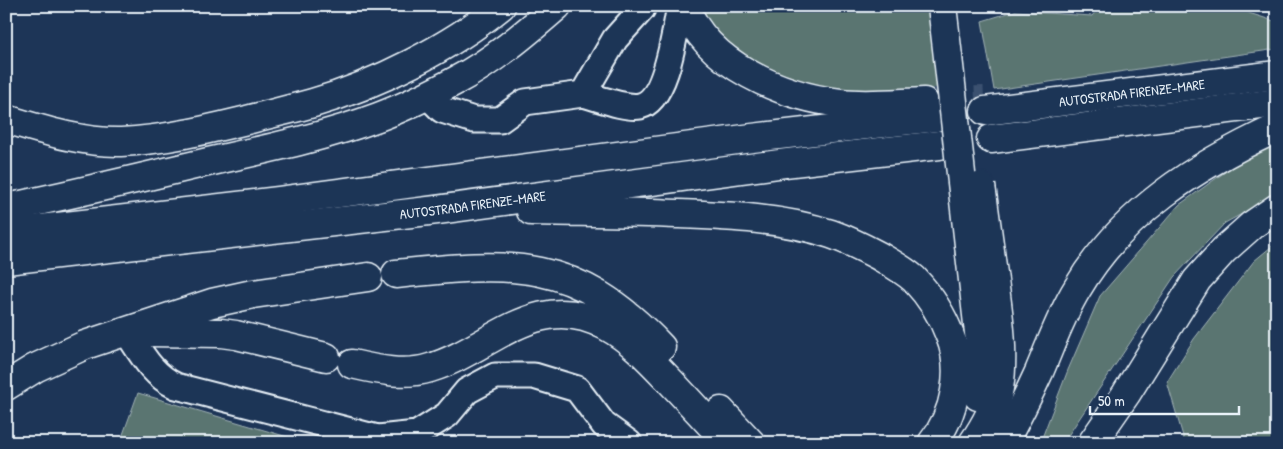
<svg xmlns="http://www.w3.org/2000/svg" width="1283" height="449" font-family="'Patrick Hand',sans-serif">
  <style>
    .green { fill: #5a7471; stroke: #a1b2b4 }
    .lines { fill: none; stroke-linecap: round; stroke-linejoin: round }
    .highway-tunnel { stroke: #3b516f; stroke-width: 28; stroke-dasharray: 28 14; stroke-linecap: butt }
    .minor-casing { stroke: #e8f1f8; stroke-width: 29 }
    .major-casing { stroke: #e8f1f8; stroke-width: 31 }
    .highway-casing { stroke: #e8f1f8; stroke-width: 31 }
    .minor { stroke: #1d3557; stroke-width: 25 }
    .major { stroke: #1d3557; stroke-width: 28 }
    .highway { stroke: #1d3557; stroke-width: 28 }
    .highway-bridge-casing { stroke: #e8f1f8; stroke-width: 31; stroke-linecap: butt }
    .highway-bridge { stroke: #1d3557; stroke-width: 28 }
    .labels { text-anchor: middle; stroke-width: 4.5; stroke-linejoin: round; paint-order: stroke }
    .street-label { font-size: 14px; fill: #e8f1f8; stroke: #1d3557 }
  </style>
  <rect width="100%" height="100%" fill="#1d3557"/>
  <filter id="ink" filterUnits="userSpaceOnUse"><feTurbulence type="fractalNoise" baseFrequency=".02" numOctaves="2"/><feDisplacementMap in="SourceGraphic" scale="10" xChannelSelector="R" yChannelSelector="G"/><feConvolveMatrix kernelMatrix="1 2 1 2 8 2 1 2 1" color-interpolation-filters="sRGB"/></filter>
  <g filter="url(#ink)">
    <g class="green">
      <path d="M694 6H932L940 93 908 95 800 87 732 55Z"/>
      <path d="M1100 6H1238L1249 13 1277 22V49L994 90 982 21 1015 11 1092 16Z"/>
      <path d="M1277 144V195L1225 223 1174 277 1063 443H1040L1068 370 1100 296 1179 205 1246 157Z"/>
      <path d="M1277 242V390L1273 391 1277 402V441L1272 443H1185L1167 382 1194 339 1254 261Z"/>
      <path d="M138 393 308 443H134L121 440Z"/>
    </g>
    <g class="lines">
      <path class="highway-tunnel" d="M933 102 984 100"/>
      <defs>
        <g id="minor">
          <path d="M583 94C598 98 626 109 640 106 667 100 675 30 680 6"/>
          <path d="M427 95 442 110 474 120H500L525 102 583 94 615 39 642 9"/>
          <path d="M127 332C141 353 152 375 176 386L378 438 417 434 447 415 467 391 495 376H534L577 389 604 425 629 443"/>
        </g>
        <g id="major">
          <path d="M6 119C43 130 82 143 121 142 164 140 206 130 247 120 269 114 292 109 313 103 376 85 451 47 501 6"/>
          <path d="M1092 443 1126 394 1197 280 1224 250 1252 225 1277 208"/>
        </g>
        <g id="highway">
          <path d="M685 6C707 65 782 96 840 103 867 106 896 103 924 102"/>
          <path d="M942 6 948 57"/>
          <path id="s1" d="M985 111 1277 75"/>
          <path d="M991 139 1277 103"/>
          <path d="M6 208C69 195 132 180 195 165 256 151 319 139 378 117 405 107 431 94 457 80 493 61 526 33 557 6"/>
          <path d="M531 211C580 212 629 212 678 214 729 216 783 218 831 234 848 240 864 248 879 256 891 263 904 270 914 279 930 296 942 314 950 336 964 370 955 415 932 443"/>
          <path d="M6 233 279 201 752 138 936 117"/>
          <path d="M970 254 982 359 981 383 978 396"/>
          <path id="s2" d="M6 260 437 210 786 163 939 145"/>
          <path d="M396 274C512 262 575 256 661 347"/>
          <path d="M148 332 221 333 236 335 326 357"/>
          <path d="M352 364C378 370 404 376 430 368 491 350 536 288 606 326 632 340 651 361 671 382 690 402 709 423 728 443"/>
          <path d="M6 386 35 368 85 345 212 303 253 294 368 277"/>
          <path d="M721 411 751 443"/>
          <path d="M973 443C984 427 995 408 999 388 1006 346 995 293 990 251"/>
          <path d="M1003 443C1016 420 1028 396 1039 372 1051 344 1061 315 1077 289 1122 212 1197 165 1277 128"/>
        </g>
      </defs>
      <use href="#minor" class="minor-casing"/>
      <use href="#major" class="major-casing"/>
      <use href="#highway" class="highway-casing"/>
      <use href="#minor" class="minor"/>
      <use href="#major" class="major"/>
      <use href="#highway" class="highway"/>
      <defs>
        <g id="highway-bridge">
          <path d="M948 57 970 254"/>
          <path d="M981 186 990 251"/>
        </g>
      </defs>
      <use href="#highway-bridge" class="highway-bridge-casing"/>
      <use href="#highway-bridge" class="highway-bridge"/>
    </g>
  </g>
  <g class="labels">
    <g class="street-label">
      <text dy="5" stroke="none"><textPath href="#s1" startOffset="148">AUTOSTRADA FIRENZE-MARE</textPath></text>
      <text dy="5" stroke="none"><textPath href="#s2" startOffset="470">AUTOSTRADA FIRENZE-MARE</textPath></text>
    </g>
  </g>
  <rect width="1283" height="449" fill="none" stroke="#1d3557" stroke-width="25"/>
  <rect x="12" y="12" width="1258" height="424" fill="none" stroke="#e8f1f8" stroke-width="2" filter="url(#ink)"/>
  <path d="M1090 406v8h149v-8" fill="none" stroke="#e8f1f8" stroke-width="2.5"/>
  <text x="1098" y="406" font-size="15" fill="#e8f1f8" stroke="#1d3557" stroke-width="4" paint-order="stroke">50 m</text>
</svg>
